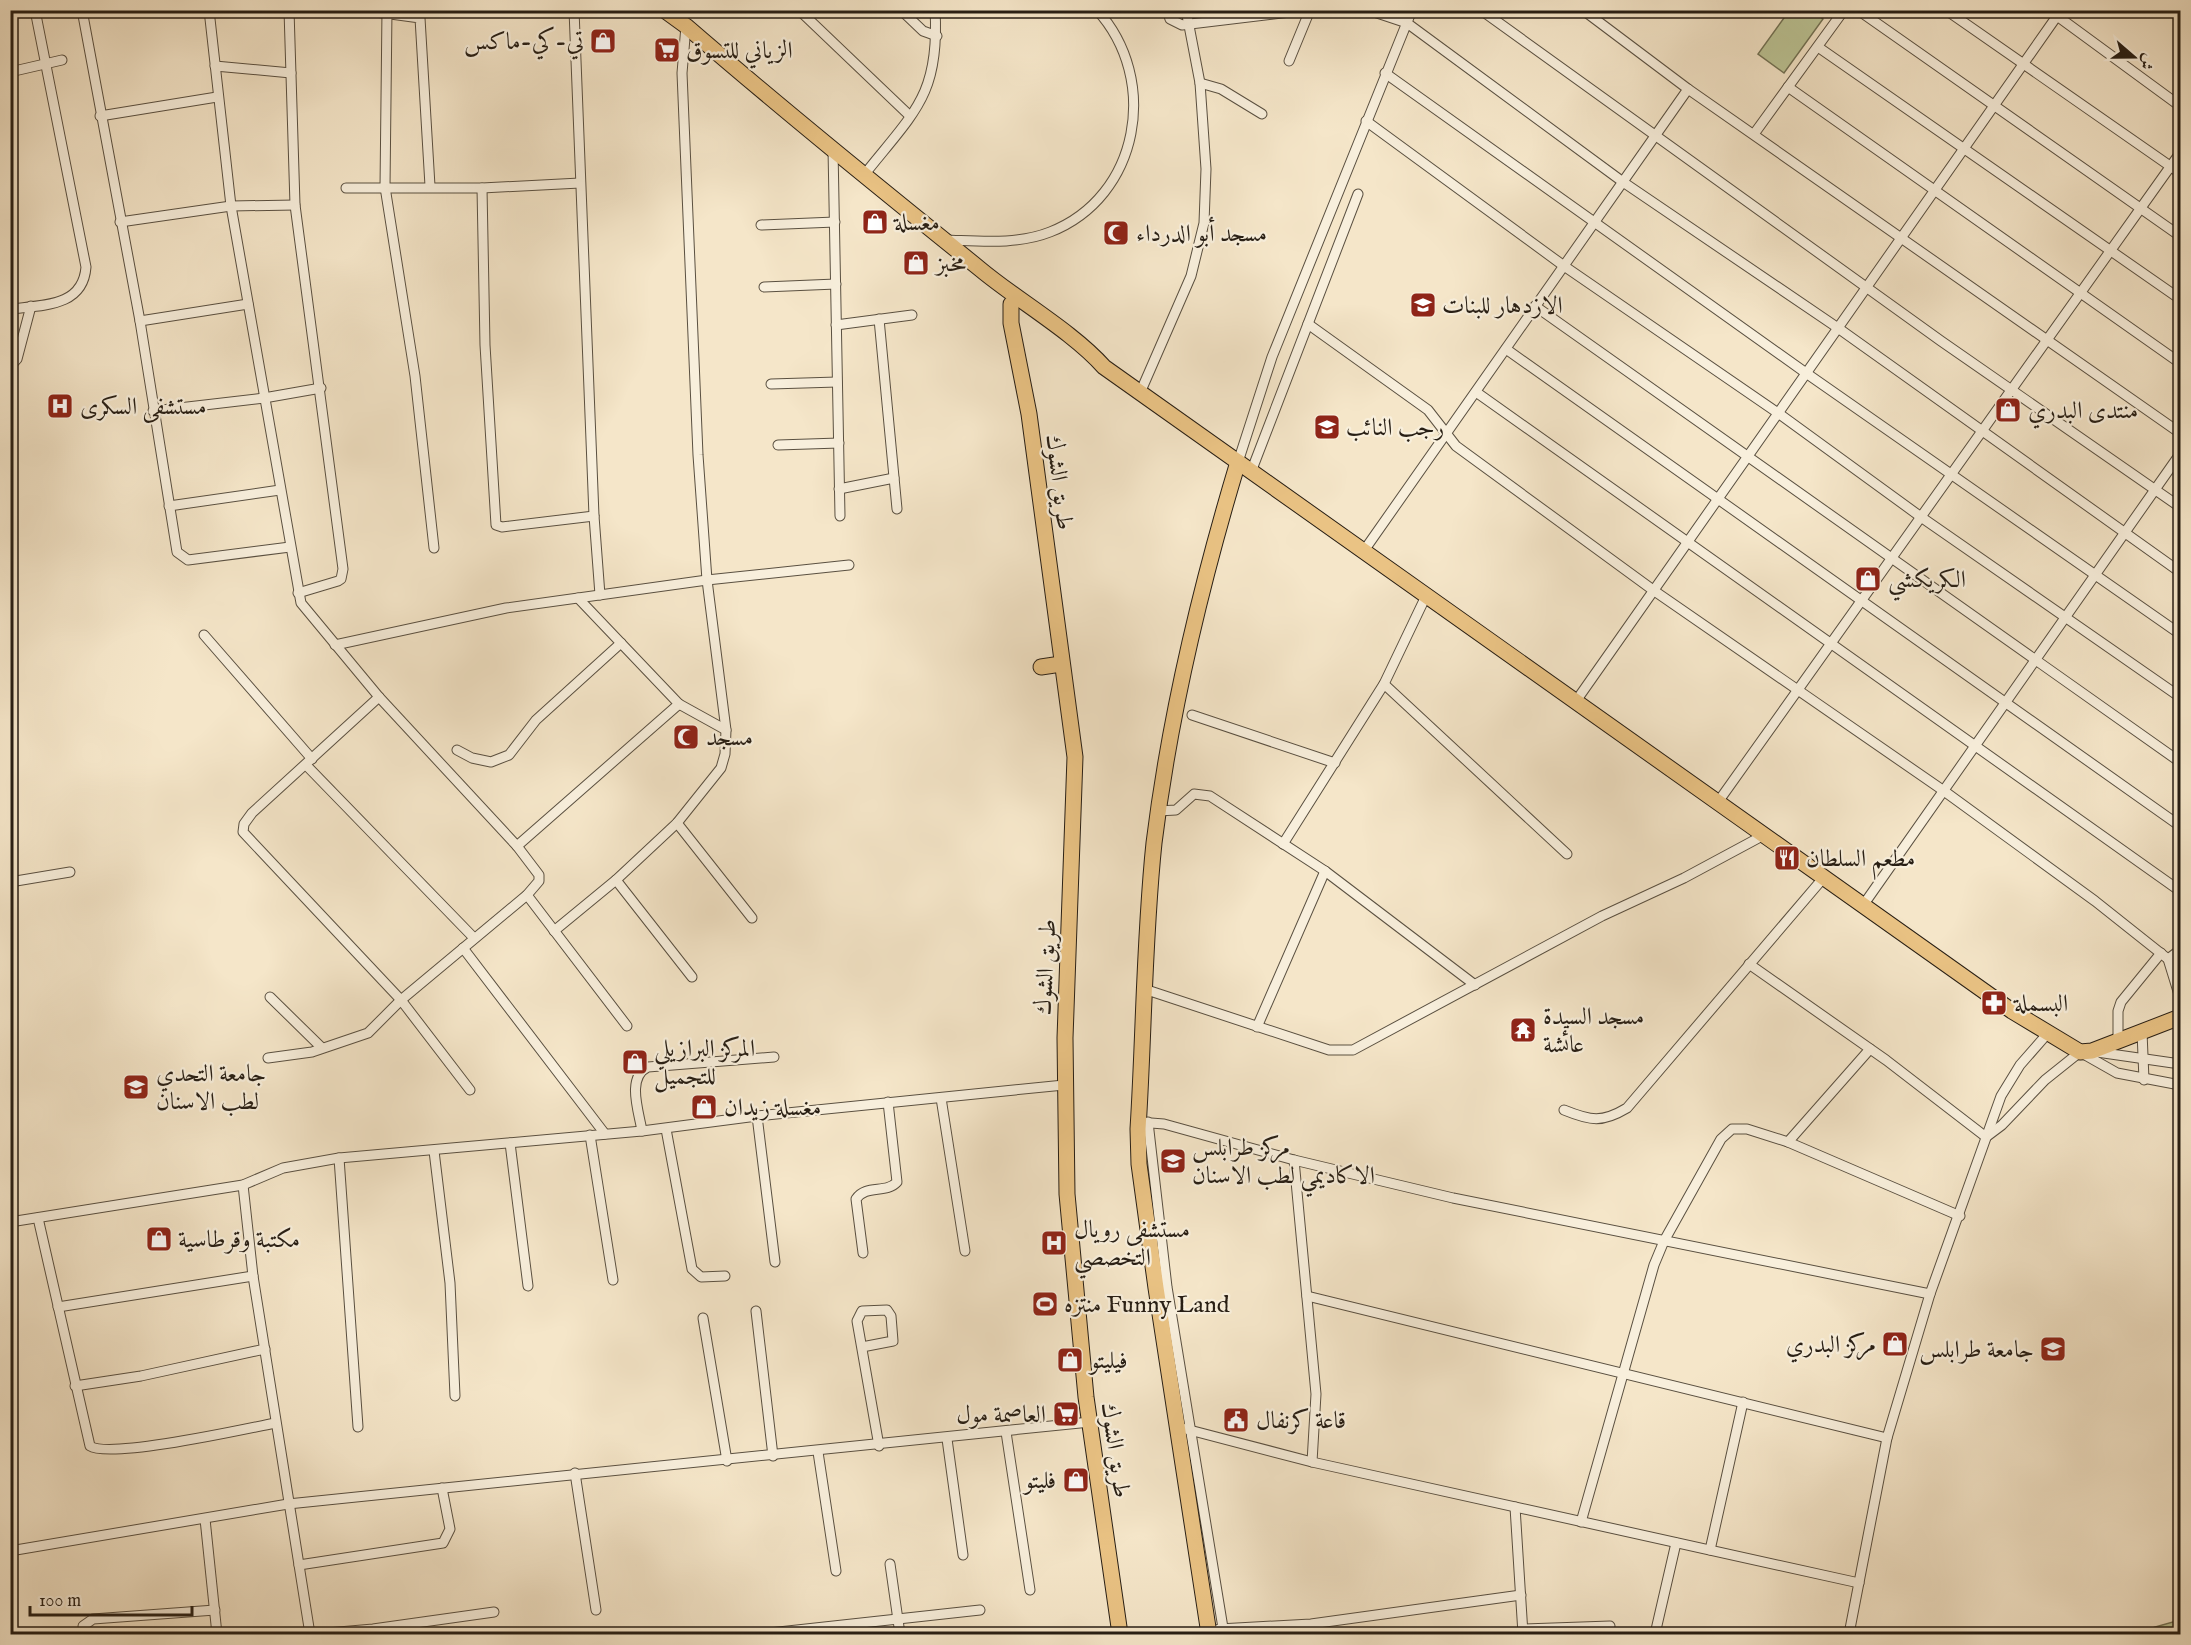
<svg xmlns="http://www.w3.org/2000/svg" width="2191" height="1645" font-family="'IM FELL English',Amiri,serif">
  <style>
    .grass { fill: #bcc596; stroke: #727255; stroke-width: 1.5 }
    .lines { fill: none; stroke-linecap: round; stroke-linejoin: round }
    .street-casing { stroke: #5a5041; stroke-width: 11 }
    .primary-casing { stroke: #271e14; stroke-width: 17 }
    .street { stroke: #f8efdc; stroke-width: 9 }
    .primary { stroke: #eac384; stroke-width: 15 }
    .labels { text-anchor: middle; stroke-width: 4.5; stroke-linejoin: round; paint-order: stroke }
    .poi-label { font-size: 24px; fill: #271e14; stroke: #f8efdc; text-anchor: start }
    .street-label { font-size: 24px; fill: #271e14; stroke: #f8efdc }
  </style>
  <rect width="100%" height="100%" fill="#f5e6c9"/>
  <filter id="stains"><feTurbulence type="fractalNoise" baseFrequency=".00333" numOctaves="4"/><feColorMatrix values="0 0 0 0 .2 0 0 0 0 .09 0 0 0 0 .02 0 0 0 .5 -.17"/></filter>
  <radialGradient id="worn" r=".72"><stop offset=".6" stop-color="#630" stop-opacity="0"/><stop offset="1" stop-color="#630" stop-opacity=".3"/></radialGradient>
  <g class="grass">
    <path d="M1789 11H1811L1823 19 1784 73 1758 54Z"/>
    <path d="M2180 1620V1634H2164L2155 1627Z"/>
  </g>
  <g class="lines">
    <defs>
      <g id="street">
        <path d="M82 10 140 321 177 552 188 560 290 547"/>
        <path d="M209 10 231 206 301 603 379 697 517 846 539 875V881L527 895 401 1000 368 1033 312 1052 268 1058"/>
        <path d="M289 10 295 205 343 569 341 579 338 581 298 593"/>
        <path d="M361 10 420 18 430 186"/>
        <path d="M387 10 385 187 415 376 434 548"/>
        <path d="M574 10 594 516 600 595"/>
        <path d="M799 10 910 116"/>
        <path d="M901 10 923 31 937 36"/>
        <path d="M1167 10 1170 19 1182 25 1306 10"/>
        <path d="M1368 10 1407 23 1623 182 1838 328 2180 572"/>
        <path d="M1481 10 1941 341 2180 507"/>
        <path d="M1583 10 1688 89 2180 433"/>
        <path d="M1858 10 2180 236"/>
        <path d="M1946 10 2180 173"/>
        <path d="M2049 10 2180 106"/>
        <path d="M1818 47 2180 299"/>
        <path d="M1289 61 1310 10"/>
        <path d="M215 66 291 73"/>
        <path d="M10 72 62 60"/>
        <path d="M1385 73 1806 373 2180 634"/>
        <path d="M1200 83 1221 89 1262 114"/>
        <path d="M1788 87 2180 363"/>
        <path d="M100 116 217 97"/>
        <path d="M1366 121 1564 266 1778 413 1921 517 2180 697"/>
        <path d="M1754 134 1844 10"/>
        <path d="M833 149 840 516"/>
        <path d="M864 175C914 112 940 95 935 10"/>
        <path d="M346 188H482L580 183"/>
        <path d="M482 188 485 345 496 525 502 527 594 516"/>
        <path d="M120 222 231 206 295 205"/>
        <path d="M761 225 835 222"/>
        <path d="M945 240C980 241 1017 245 1050 232 1140 197 1160 79 1097 10"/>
        <path d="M764 287 836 284"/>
        <path d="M1535 306 2180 762"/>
        <path d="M10 309C43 305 83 307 86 267L35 10"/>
        <path d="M879 319 897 509"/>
        <path d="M140 321 248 304"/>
        <path d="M1308 324 1428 410 1456 446 1653 590 1944 791 2095 901 2168 959"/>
        <path d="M836 325 912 315"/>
        <path d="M1506 349 2180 826"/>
        <path d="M10 367 17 359 31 306"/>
        <path d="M771 384 837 382"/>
        <path d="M1476 392 2180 891"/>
        <path d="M1140 393 1191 276 1204 223 1206 169 1200 83 1186 10"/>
        <path d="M153 411 264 398 321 388"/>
        <path d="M778 445 839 443"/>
        <path d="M1238 462 1272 357 1412 10"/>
        <path d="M1251 472 1358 194"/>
        <path d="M839 489 894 478"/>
        <path d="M169 506 280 490"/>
        <path d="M1363 552 1688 89"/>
        <path d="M578 598 679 704 726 730"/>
        <path d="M204 635 312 759"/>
        <path d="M335 645 506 608 707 580 849 565"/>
        <path d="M1384 684 1567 854"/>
        <path d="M379 697 252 813 244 824 243 832 401 1000 470 1090"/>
        <path d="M1576 701 2057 16"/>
        <path d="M1192 715 1335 763"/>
        <path d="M457 750 472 758 491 762 509 755 536 720 621 643"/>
        <path d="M306 765 474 938"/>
        <path d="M1718 802 2180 153"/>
        <path d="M1158 811 1176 810 1194 794 1210 796 1325 871 1475 985"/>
        <path d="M677 823 752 918"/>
        <path d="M1283 844 1384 684 1426 596"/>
        <path d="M517 846 679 704"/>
        <path d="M616 880 692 977"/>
        <path d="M10 882 70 872"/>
        <path d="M527 895 627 1026"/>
        <path d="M1864 904 2180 454"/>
        <path d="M554 931 616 880 677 823 721 768 725 754 726 730 707 580 698 455 682 73 686 26"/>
        <path d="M463 948 605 1134"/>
        <path d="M2180 950 2168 959 2180 998"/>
        <path d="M1749 964 1886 1060 1986 1137"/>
        <path d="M1144 989 1329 1050H1353L1602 916 1684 878 1764 835"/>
        <path d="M270 997 321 1047"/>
        <path d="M2180 1023V1049"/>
        <path d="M1257 1027 1325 871"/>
        <path d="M2142 1032 2144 1080"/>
        <path d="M2118 1041V1011L2121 1002 2161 953"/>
        <path d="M2097 1052 2180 1064"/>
        <path d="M941 1098 965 1251"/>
        <path d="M1564 1110C1591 1121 1602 1123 1627 1108L1825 876"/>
        <path d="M757 1116 775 1262"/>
        <path d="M1138 1122 1164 1124 1294 1160 1453 1198 1930 1294"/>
        <path d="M1148 1122 1167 1287 1224 1634"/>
        <path d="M666 1129 692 1269 701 1277 725 1276"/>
        <path d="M642 1131C639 1112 626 1077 648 1067L774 1057"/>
        <path d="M590 1135 613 1280"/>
        <path d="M1986 1137 2002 1125 2045 1080 2080 1052 2117 1073 2180 1085"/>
        <path d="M1788 1142 1870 1049"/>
        <path d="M510 1143 528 1286"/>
        <path d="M434 1151 450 1283 455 1396"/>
        <path d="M339 1158 358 1427"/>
        <path d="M1294 1160 1316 1394 1312 1462"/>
        <path d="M243 1185 253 1276 310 1634"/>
        <path d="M38 1218 90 1446C110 1459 245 1429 275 1423"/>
        <path d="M10 1222 243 1185 283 1168 339 1158 642 1131 757 1116 1064 1085"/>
        <path d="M863 1253 856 1199C866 1184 886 1194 897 1182L888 1102"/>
        <path d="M1307 1296 1887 1438"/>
        <path d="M58 1307 253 1276"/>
        <path d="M756 1311 773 1456"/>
        <path d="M703 1318 727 1461"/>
        <path d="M862 1347 893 1341 891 1316 887 1310 862 1311 857 1321 879 1446"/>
        <path d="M75 1386 141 1376 265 1349"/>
        <path d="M1178 1427 1312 1462 1859 1583"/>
        <path d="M1006 1432 1030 1590"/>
        <path d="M947 1439 963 1555"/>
        <path d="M818 1452 836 1571"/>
        <path d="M575 1473 596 1610"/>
        <path d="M1515 1507 1523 1634"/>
        <path d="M205 1519 217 1634"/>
        <path d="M1581 1522 1654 1265 1664 1241 1721 1139 1732 1129H1747L1788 1142 1960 1216"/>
        <path d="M1710 1550 1743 1402"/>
        <path d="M10 1551 288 1504 1090 1422"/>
        <path d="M890 1564 900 1634"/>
        <path d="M299 1565 443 1543 450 1529 442 1488"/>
        <path d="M1219 1629 1311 1624 1521 1595"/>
        <path d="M1523 1629 1610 1626"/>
        <path d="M83 1634V1626L93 1619 215 1610"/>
        <path d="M316 1634 373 1629 494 1612"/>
        <path d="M761 1634 980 1610"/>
        <path d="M1655 1634 1676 1543"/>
        <path d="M1849 1634 1887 1438 1930 1294 2001 1096 2020 1065 2048 1033"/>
      </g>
      <g id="primary">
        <path d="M664 10 686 26C782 109 881 189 980 269 1017 300 1073 332 1104 367L2012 1011 2080 1052 2092 1051 2180 1017"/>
        <path d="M1011 304V323L1029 414 1075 757 1065 1038 1067 1194 1086 1397 1120 1634"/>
        <path d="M1041 667 1061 664"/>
        <path d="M1209 1634 1156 1288 1139 1164 1138 1129C1144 1034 1144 938 1154 843 1170 713 1200 588 1238 462"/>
      </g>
    </defs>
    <use href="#street" class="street-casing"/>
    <use href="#primary" class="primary-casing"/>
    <use href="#street" class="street"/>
    <use href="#primary" class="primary"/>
  </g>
  <defs>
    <symbol id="shop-square" viewBox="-11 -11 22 22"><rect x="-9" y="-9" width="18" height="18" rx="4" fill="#8f2418" stroke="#f8efdc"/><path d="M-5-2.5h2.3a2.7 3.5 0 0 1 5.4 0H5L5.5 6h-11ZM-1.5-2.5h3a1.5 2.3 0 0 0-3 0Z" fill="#fff"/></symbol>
    <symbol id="supermarket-square" viewBox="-11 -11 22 22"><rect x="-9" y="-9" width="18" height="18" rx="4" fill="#8f2418" stroke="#f8efdc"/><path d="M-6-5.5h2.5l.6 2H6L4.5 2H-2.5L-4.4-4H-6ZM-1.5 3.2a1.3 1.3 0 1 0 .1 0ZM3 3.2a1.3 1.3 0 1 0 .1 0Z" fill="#fff"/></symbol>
    <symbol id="mosque-square" viewBox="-11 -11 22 22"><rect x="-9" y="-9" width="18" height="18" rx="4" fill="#8f2418" stroke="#f8efdc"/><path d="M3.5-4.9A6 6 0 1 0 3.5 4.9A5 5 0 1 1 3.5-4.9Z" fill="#fff"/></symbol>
    <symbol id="school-square" viewBox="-11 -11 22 22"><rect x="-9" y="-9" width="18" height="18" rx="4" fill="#8f2418" stroke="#f8efdc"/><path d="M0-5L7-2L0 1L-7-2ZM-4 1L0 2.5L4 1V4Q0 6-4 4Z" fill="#fff"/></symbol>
    <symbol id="hospital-square" viewBox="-11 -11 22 22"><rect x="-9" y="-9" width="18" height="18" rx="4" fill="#8f2418" stroke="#f8efdc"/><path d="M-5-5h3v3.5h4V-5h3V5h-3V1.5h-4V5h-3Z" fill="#fff"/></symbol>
    <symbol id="restaurant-square" viewBox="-11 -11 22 22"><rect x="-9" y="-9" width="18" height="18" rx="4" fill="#8f2418" stroke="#f8efdc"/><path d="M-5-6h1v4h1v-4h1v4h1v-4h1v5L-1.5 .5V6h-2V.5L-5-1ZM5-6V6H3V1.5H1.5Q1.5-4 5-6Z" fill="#fff"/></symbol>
    <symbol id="pharmacy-square" viewBox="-11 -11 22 22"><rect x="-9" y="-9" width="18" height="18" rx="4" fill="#8f2418" stroke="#f8efdc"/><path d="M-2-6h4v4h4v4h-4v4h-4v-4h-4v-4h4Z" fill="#fff"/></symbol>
    <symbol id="temple-square" viewBox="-11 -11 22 22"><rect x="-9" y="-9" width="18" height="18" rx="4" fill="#8f2418" stroke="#f8efdc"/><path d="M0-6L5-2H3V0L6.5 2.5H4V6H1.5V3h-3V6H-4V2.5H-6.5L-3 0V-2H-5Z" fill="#fff"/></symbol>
    <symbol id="university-square" viewBox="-11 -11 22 22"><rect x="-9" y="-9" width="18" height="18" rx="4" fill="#8f2418" stroke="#f8efdc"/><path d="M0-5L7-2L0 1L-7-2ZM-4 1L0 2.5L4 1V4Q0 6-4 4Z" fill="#fff"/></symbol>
    <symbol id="stadium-square" viewBox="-11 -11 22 22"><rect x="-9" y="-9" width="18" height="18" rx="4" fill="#8f2418" stroke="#f8efdc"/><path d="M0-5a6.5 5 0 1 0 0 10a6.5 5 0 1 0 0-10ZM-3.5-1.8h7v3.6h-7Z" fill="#fff"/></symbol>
    <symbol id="civic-square" viewBox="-11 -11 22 22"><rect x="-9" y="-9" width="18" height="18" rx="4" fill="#8f2418" stroke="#f8efdc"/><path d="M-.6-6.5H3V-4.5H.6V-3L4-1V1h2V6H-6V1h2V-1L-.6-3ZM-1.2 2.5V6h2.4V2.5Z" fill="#fff"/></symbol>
  </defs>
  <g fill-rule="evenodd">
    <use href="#shop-square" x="588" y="26" width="30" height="30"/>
    <use href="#supermarket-square" x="652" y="35" width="30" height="30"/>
    <use href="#shop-square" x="860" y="207" width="30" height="30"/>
    <use href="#mosque-square" x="1101" y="218" width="30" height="30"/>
    <use href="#shop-square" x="901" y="248" width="30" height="30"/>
    <use href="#school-square" x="1408" y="290" width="30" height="30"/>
    <use href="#hospital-square" x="45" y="391" width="30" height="30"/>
    <use href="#shop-square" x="1993" y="395" width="30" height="30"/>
    <use href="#school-square" x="1312" y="412" width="30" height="30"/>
    <use href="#shop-square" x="1853" y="564" width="30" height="30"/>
    <use href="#mosque-square" x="671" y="722" width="30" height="30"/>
    <use href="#restaurant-square" x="1772" y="843" width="30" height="30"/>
    <use href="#pharmacy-square" x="1979" y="988" width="30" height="30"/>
    <use href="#temple-square" x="1508" y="1015" width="30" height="30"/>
    <use href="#shop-square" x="620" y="1047" width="30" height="30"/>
    <use href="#university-square" x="121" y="1072" width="30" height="30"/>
    <use href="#shop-square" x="689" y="1092" width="30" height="30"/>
    <use href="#university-square" x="1158" y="1146" width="30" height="30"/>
    <use href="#shop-square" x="144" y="1224" width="30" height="30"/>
    <use href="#hospital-square" x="1039" y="1228" width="30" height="30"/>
    <use href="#stadium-square" x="1030" y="1289" width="30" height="30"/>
    <use href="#shop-square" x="1880" y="1329" width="30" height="30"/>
    <use href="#university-square" x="2038" y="1334" width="30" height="30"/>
    <use href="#shop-square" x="1055" y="1345" width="30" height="30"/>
    <use href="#supermarket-square" x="1051" y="1399" width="30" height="30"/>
    <use href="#civic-square" x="1221" y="1405" width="30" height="30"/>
    <use href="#shop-square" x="1061" y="1465" width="30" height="30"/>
  </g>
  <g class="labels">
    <g class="poi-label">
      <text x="584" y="49" text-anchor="end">تي-كي-ماكس</text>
      <text x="686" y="58">الزياني للتسوق</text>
      <text x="894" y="230">مغسلة</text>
      <text x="1136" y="241">مسجد أبو الدرداء</text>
      <text x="936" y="271">مخبز</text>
      <text x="1442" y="313">الازدهار للبنات</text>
      <text x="80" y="414">مستشفى السكرى</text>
      <text x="2028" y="418">منتدى البدري</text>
      <text x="1346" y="435">رجب النائب</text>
      <text x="1888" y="587">الكريكشي</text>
      <text x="706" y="745">مسجد</text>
      <text x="1806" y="866">مطعم السلطان</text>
      <text x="2014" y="1011">البسملة</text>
      <text x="1543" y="1024">مسجد السيدة<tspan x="1543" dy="28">عائشة</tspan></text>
      <text x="654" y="1056">المركز البرازيلي<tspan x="654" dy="28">للتجميل</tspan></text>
      <text x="156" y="1081">جامعة التحدي<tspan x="156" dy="28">لطب الاسنان</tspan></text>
      <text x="724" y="1115">مغسلة زيدان</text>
      <text x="1192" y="1155">مركز طرابلس<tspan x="1192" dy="28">الاكاديمي لطب الاسنان</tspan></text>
      <text x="1074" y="1237">مستشفى رويال<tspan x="1074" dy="28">التخصصي</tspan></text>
      <text x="178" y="1247">مكتبة وقرطاسية</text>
      <text x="1064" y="1312">منتزه Funny Land</text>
      <text x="1876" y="1352" text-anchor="end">مركز البدري</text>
      <text x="2034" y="1357" text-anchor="end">جامعة طرابلس</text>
      <text x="1090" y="1368">فيليتو</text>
      <text x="1046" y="1422" text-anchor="end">العاصمة مول</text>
      <text x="1256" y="1428">قاعة كرنفال</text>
      <text x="1056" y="1488" text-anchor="end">فليتو</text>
    </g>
    <g class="street-label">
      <text transform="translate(1060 482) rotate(83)" y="8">طريق الشوك</text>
      <text transform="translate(1045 967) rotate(-87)" y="8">طريق الشوك</text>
      <text transform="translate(1116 1450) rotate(82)" y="8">طريق الشوك</text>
    </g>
  </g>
  <rect width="2191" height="1645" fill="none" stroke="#f5e6c9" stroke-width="36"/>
  <rect x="12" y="12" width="2167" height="1621" fill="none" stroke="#271e14" stroke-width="3"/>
  <rect x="18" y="18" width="2155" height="1609" fill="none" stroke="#271e14" stroke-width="1.5"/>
  <g transform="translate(2134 57) rotate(110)" stroke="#f8efdc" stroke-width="4.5" paint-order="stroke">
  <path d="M0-4.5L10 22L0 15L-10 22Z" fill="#271e14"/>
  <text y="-9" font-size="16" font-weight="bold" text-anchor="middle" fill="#271e14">ش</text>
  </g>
  <path d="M30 1606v9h162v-9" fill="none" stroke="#271e14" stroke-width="3"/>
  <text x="39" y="1606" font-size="18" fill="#271e14" stroke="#f8efdc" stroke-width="4.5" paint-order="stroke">100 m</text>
  <rect width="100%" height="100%" filter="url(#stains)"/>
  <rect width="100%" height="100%" fill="url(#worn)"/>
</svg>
